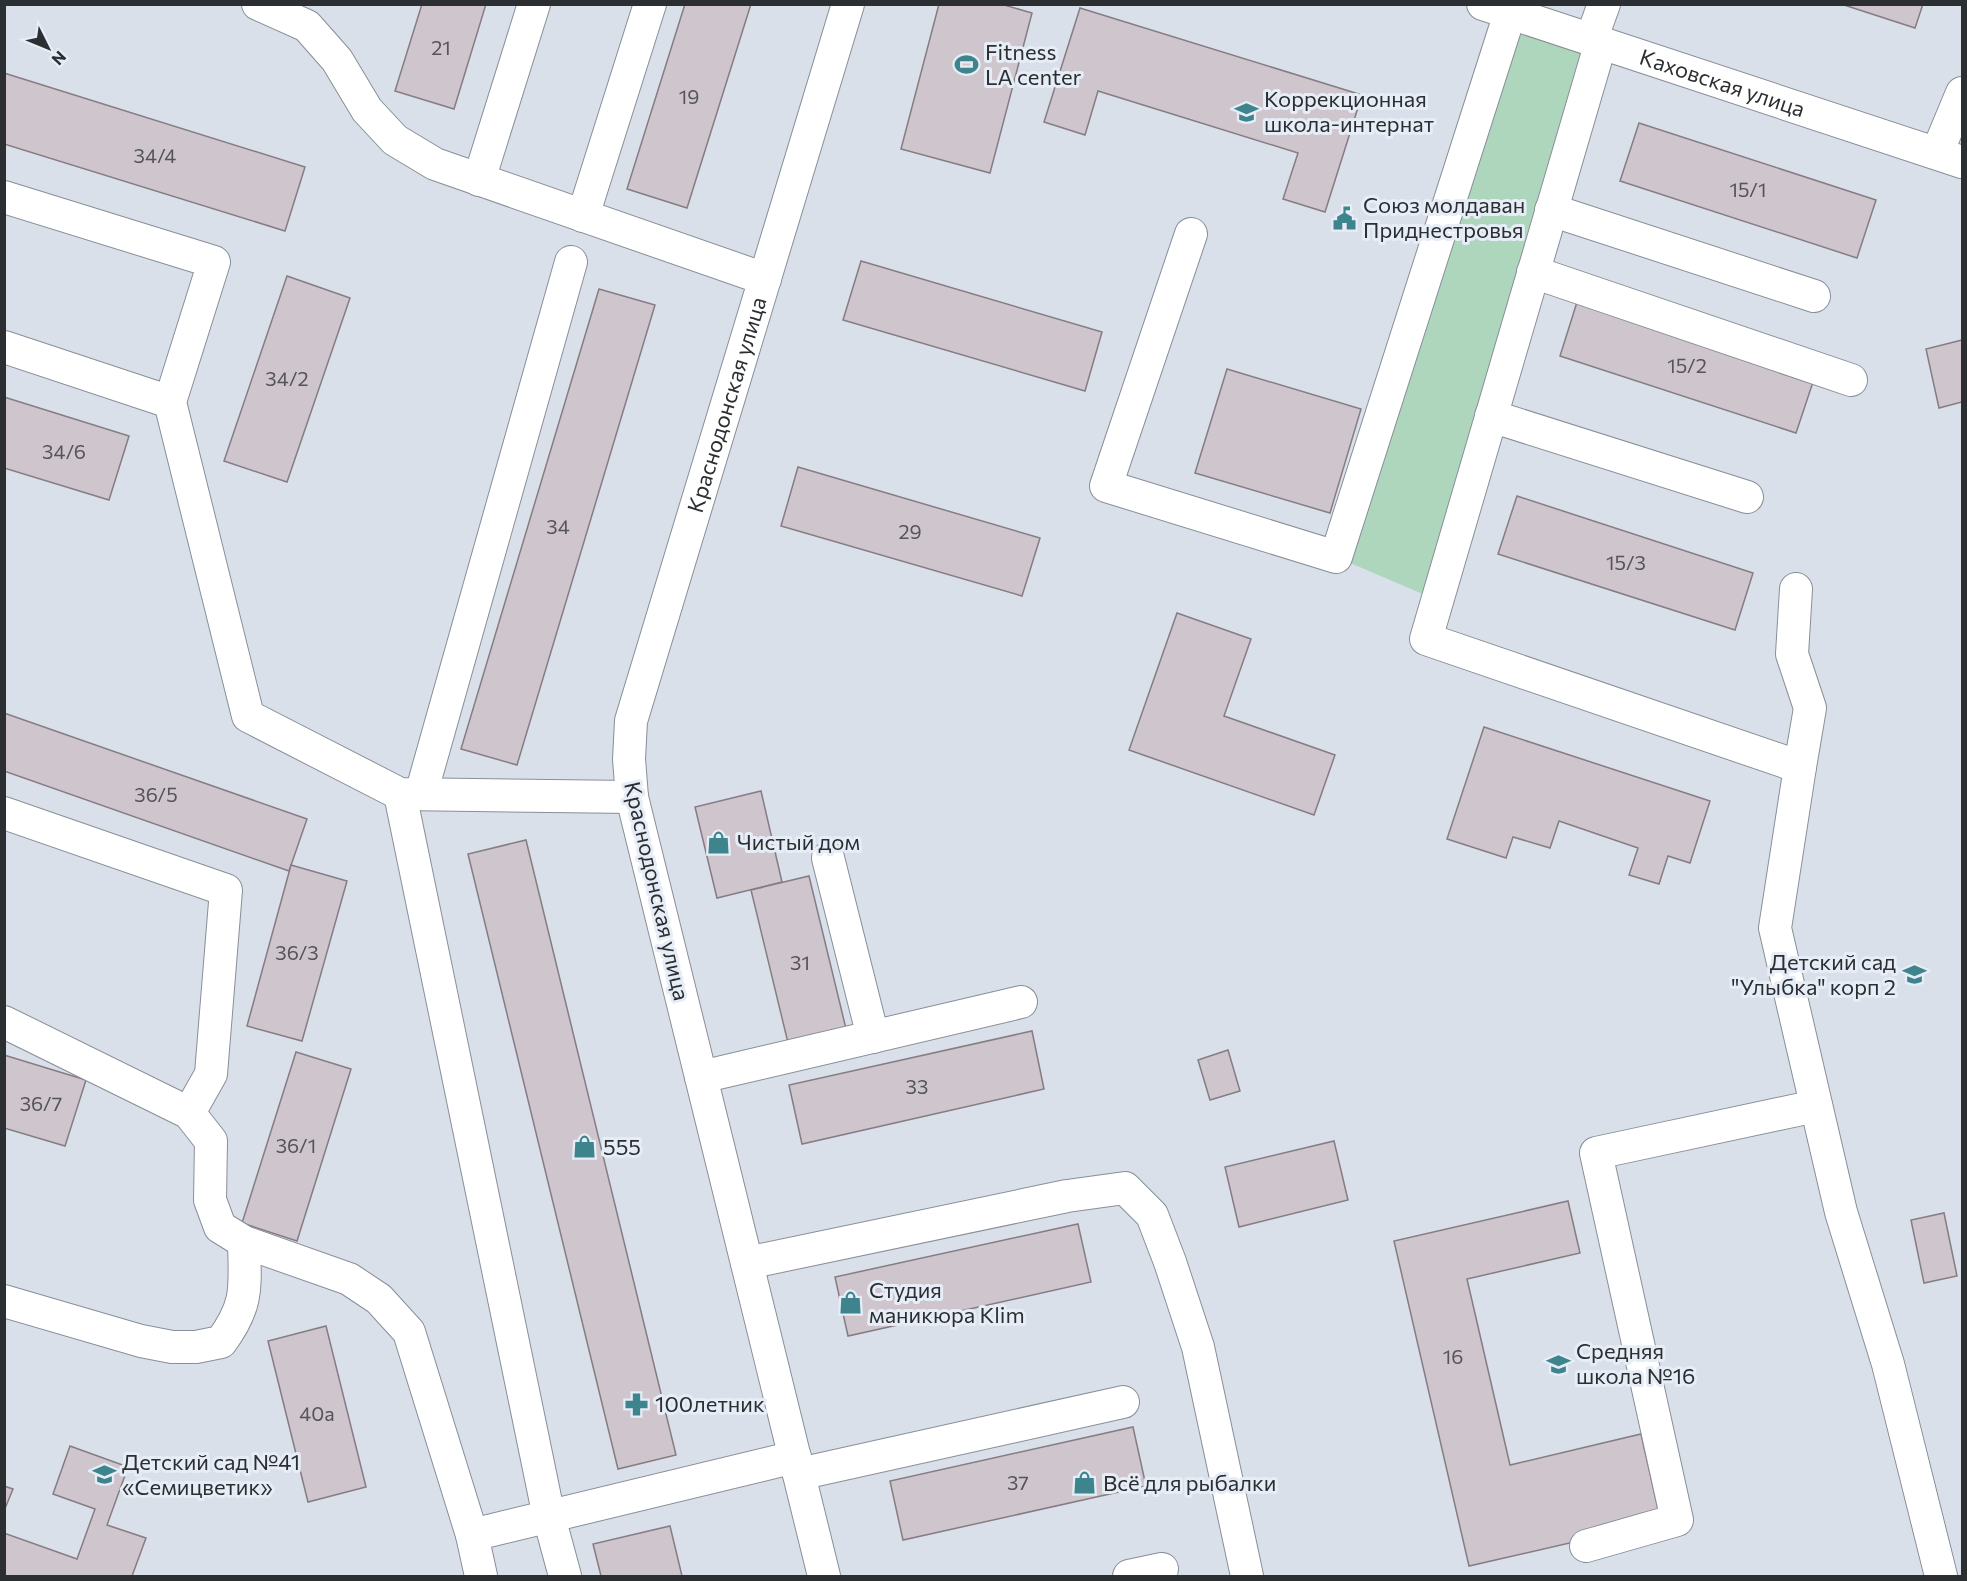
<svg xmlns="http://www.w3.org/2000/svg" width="1967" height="1581" font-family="Commissioner,sans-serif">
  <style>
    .green { fill: #add6bd }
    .building { fill: #cec5cd; stroke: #857c84; stroke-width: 1.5 }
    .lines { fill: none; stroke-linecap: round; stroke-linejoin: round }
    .minor-casing { stroke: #888f97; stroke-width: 34 }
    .minor { stroke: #fff; stroke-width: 32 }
    .labels { text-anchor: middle; stroke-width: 6; stroke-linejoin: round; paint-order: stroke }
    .number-label { font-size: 20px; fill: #545459 }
    .poi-label { font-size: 22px; fill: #2c2f32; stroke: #e6edf7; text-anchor: start }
    .street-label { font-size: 22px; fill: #2c2f32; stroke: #e6edf7 }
  </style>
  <rect width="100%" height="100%" fill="#d9e0ea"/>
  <path class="green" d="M1510 13 1601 42 1437 600 1336 557Z"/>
  <g class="building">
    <path d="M422 4H486L454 109 395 91Z"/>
    <path d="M685 4H751L687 208 627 189Z"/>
    <path d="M939 4H1001L1032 13 990 173 901 149Z"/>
    <path d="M1841 4H1923L1915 28Z"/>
    <path d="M1080 8 1362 95 1325 212 1283 199 1298 153 1098 91 1085 135 1044 122Z"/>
    <path d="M4 73 305 167 285 231 4 144Z"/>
    <path d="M1639 123 1876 200 1857 258 1620 181Z"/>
    <path d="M861 261 1102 332 1085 391 843 320Z"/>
    <path d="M287 276 350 298 287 482 224 461Z"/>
    <path d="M599 289 655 305 517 765 461 749Z"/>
    <path d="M1578 299 1815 376 1796 433 1560 356Z"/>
    <path d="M1962 340V402L1939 408 1926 349Z"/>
    <path d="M1227 369 1361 409 1330 513 1195 473Z"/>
    <path d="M4 397 129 436 109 500 4 468Z"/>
    <path d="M798 467 1040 538 1022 596 781 526Z"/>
    <path d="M1517 496 1753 573 1735 630 1498 554Z"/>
    <path d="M1177 613 1251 639 1224 716 1335 755 1314 815 1129 750Z"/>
    <path d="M4 713 307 819 289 871 4 771Z"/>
    <path d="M1484 727 1710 801 1690 863 1668 856 1659 884 1629 875 1638 848 1559 821 1550 848 1513 837 1506 858 1447 839Z"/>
    <path d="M761 791 782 882 717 898 695 807Z"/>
    <path d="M526 840 676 1455 618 1469 468 854Z"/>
    <path d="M291 865 347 881 302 1041 247 1026Z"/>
    <path d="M809 876 848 1037 790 1051 751 890Z"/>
    <path d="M1032 1031 1044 1089 802 1144 789 1085Z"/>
    <path d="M1228 1050 1240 1091 1210 1100 1198 1060Z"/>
    <path d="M296 1052 351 1069 297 1241 242 1223Z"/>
    <path d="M4 1055 86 1080 65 1146 4 1128Z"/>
    <path d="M1334 1141 1348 1200 1239 1227 1225 1167Z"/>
    <path d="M1568 1201 1580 1253 1467 1279 1510 1465 1641 1434 1661 1522 1469 1566 1394 1241Z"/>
    <path d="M1944 1213 1957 1276 1924 1283 1911 1220Z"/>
    <path d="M1078 1224 1091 1282 848 1336 835 1277Z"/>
    <path d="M326 1326 366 1487 308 1502 268 1341Z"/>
    <path d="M1133 1427 1146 1486 903 1540 890 1481Z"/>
    <path d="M70 1446 128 1467 107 1525 146 1538 132 1576H4V1533L77 1559 95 1509 53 1494Z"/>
    <path d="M4 1486 13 1489 4 1511Z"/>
    <path d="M670 1526 682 1576H601L593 1544Z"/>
  </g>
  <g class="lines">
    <defs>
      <g id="minor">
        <path d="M258 4 307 26 337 60 367 110 395 140 435 164 765 279"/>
        <path id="s1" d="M1483 4 1962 162"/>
        <path d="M1591 40 1604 4"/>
        <path d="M1601 42 1426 639 1800 767 1775 928 1841 1212 1888 1364 1941 1576"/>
        <path d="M1937 153 1962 93"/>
        <path d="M479 180 534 4"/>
        <path d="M4 197 214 262 170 402 248 716 400 794 632 797"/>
        <path d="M1551 210 1814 296"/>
        <path d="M583 216 650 4"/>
        <path d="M1191 234 1106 486 1336 557 1510 13"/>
        <path d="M1533 272 1851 380"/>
        <path d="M4 347 170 402"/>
        <path d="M1491 416 1747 497"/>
        <path d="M1796 589 1792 654 1810 708 1800 767"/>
        <path d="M400 794 549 1517 565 1576"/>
        <path d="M421 794 571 262"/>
        <path d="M4 813 226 890 211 1074 189 1113"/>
        <path d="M828 858 873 1037"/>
        <path d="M4 1022 189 1113 211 1141 210 1200 220 1227 244 1242 349 1279 379 1299 409 1332 472 1535 795 1457"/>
        <path d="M701 1077 1021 1002"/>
        <path d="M747 1263 1067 1196 1125 1188 1152 1215 1170 1262 1198 1347 1247 1576"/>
        <path d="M4 1301 141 1341 172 1347H196L221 1342C249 1304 245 1287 244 1242"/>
        <path d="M799 1474 1123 1402"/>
        <path d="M472 1535 481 1576"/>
        <path d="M1586 1546 1677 1520 1596 1153 1816 1106"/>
        <path id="s2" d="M824 1576 632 797 629 759 631 721 848 4"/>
        <path d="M1129 1576 1162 1569"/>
      </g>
    </defs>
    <use href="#minor" class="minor-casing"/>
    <use href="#minor" class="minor"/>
  </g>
  <defs>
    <symbol id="stadium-bare" viewBox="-9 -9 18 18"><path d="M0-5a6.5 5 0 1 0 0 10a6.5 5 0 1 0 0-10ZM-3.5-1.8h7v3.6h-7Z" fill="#3d848d" stroke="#e6edf7" stroke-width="2.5" paint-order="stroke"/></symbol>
    <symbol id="school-bare" viewBox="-9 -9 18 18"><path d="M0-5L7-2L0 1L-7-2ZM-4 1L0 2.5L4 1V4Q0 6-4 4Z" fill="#3d848d" stroke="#e6edf7" stroke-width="2.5" paint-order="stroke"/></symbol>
    <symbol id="civic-bare" viewBox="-9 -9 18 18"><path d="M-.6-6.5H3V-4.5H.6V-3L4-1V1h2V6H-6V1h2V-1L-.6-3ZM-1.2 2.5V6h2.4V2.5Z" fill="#3d848d" stroke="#e6edf7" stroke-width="2.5" paint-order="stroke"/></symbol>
    <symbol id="shop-bare" viewBox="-9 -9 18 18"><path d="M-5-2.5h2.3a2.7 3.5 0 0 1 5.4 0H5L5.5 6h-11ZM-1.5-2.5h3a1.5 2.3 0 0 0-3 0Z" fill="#3d848d" stroke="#e6edf7" stroke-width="2.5" paint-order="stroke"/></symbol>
    <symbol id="pharmacy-bare" viewBox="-9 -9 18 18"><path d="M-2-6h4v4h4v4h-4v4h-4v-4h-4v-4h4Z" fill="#3d848d" stroke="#e6edf7" stroke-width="2.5" paint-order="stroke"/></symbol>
  </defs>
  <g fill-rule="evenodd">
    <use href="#stadium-bare" x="950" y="48" width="33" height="33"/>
    <use href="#school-bare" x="1230" y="96" width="33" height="33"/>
    <use href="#civic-bare" x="1328" y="202" width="33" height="33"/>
    <use href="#shop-bare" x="702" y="826" width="33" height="33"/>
    <use href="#school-bare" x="1898" y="958" width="33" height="33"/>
    <use href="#shop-bare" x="568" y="1130" width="33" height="33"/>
    <use href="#shop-bare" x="834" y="1286" width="33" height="33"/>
    <use href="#school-bare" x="1542" y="1348" width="33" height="33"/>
    <use href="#pharmacy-bare" x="620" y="1388" width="33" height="33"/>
    <use href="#school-bare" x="88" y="1458" width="33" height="33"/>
    <use href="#shop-bare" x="1068" y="1466" width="33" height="33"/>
  </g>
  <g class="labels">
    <g class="number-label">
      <text x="441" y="55">21</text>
      <text x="689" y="104">19</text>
      <text x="155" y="163">34/4</text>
      <text x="1748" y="197">15/1</text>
      <text x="1687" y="373">15/2</text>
      <text x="287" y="386">34/2</text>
      <text x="64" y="459">34/6</text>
      <text x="558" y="534">34</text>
      <text x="910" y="539">29</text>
      <text x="1626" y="570">15/3</text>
      <text x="156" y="802">36/5</text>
      <text x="297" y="960">36/3</text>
      <text x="800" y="970">31</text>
      <text x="917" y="1094">33</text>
      <text x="41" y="1111">36/7</text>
      <text x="296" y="1153">36/1</text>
      <text x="1453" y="1364">16</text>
      <text x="317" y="1421">40а</text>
      <text x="1018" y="1490">37</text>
    </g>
    <g class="poi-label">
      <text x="985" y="60">Fitness<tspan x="985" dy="25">LA center</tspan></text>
      <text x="1264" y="107">Коррекционная<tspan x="1264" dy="25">школа-интернат</tspan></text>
      <text x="1363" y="213">Союз молдаван<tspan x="1363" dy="25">Приднестровья</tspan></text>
      <text x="737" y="850">Чистый дом</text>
      <text x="1896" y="970" text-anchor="end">Детский сад<tspan x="1896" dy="25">"Улыбка" корп 2</tspan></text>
      <text x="603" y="1155">555</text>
      <text x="869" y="1298">Студия<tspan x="869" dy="25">маникюра Klim</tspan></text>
      <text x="1576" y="1359">Средняя<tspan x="1576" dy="25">школа №16</tspan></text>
      <text x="655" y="1412">100летник</text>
      <text x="122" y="1470">Детский сад №41<tspan x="122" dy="25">«Семицветик»</tspan></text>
      <text x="1103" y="1491">Всё для рыбалки</text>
    </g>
    <g class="street-label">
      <text dy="8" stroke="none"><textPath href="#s1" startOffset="252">Каховская улица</textPath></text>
      <text dy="8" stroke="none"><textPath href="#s2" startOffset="1209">Краснодонская улица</textPath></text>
      <text transform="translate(657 891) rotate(77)" y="8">Краснодонская улица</text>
    </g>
  </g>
  <rect width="1967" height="1581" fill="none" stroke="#2c2f32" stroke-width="12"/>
  <g transform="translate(48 48) rotate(133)" stroke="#e6edf7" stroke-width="4.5" paint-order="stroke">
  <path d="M0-4.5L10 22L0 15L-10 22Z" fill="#2c2f32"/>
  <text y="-9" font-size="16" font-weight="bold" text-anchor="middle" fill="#2c2f32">N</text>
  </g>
</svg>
